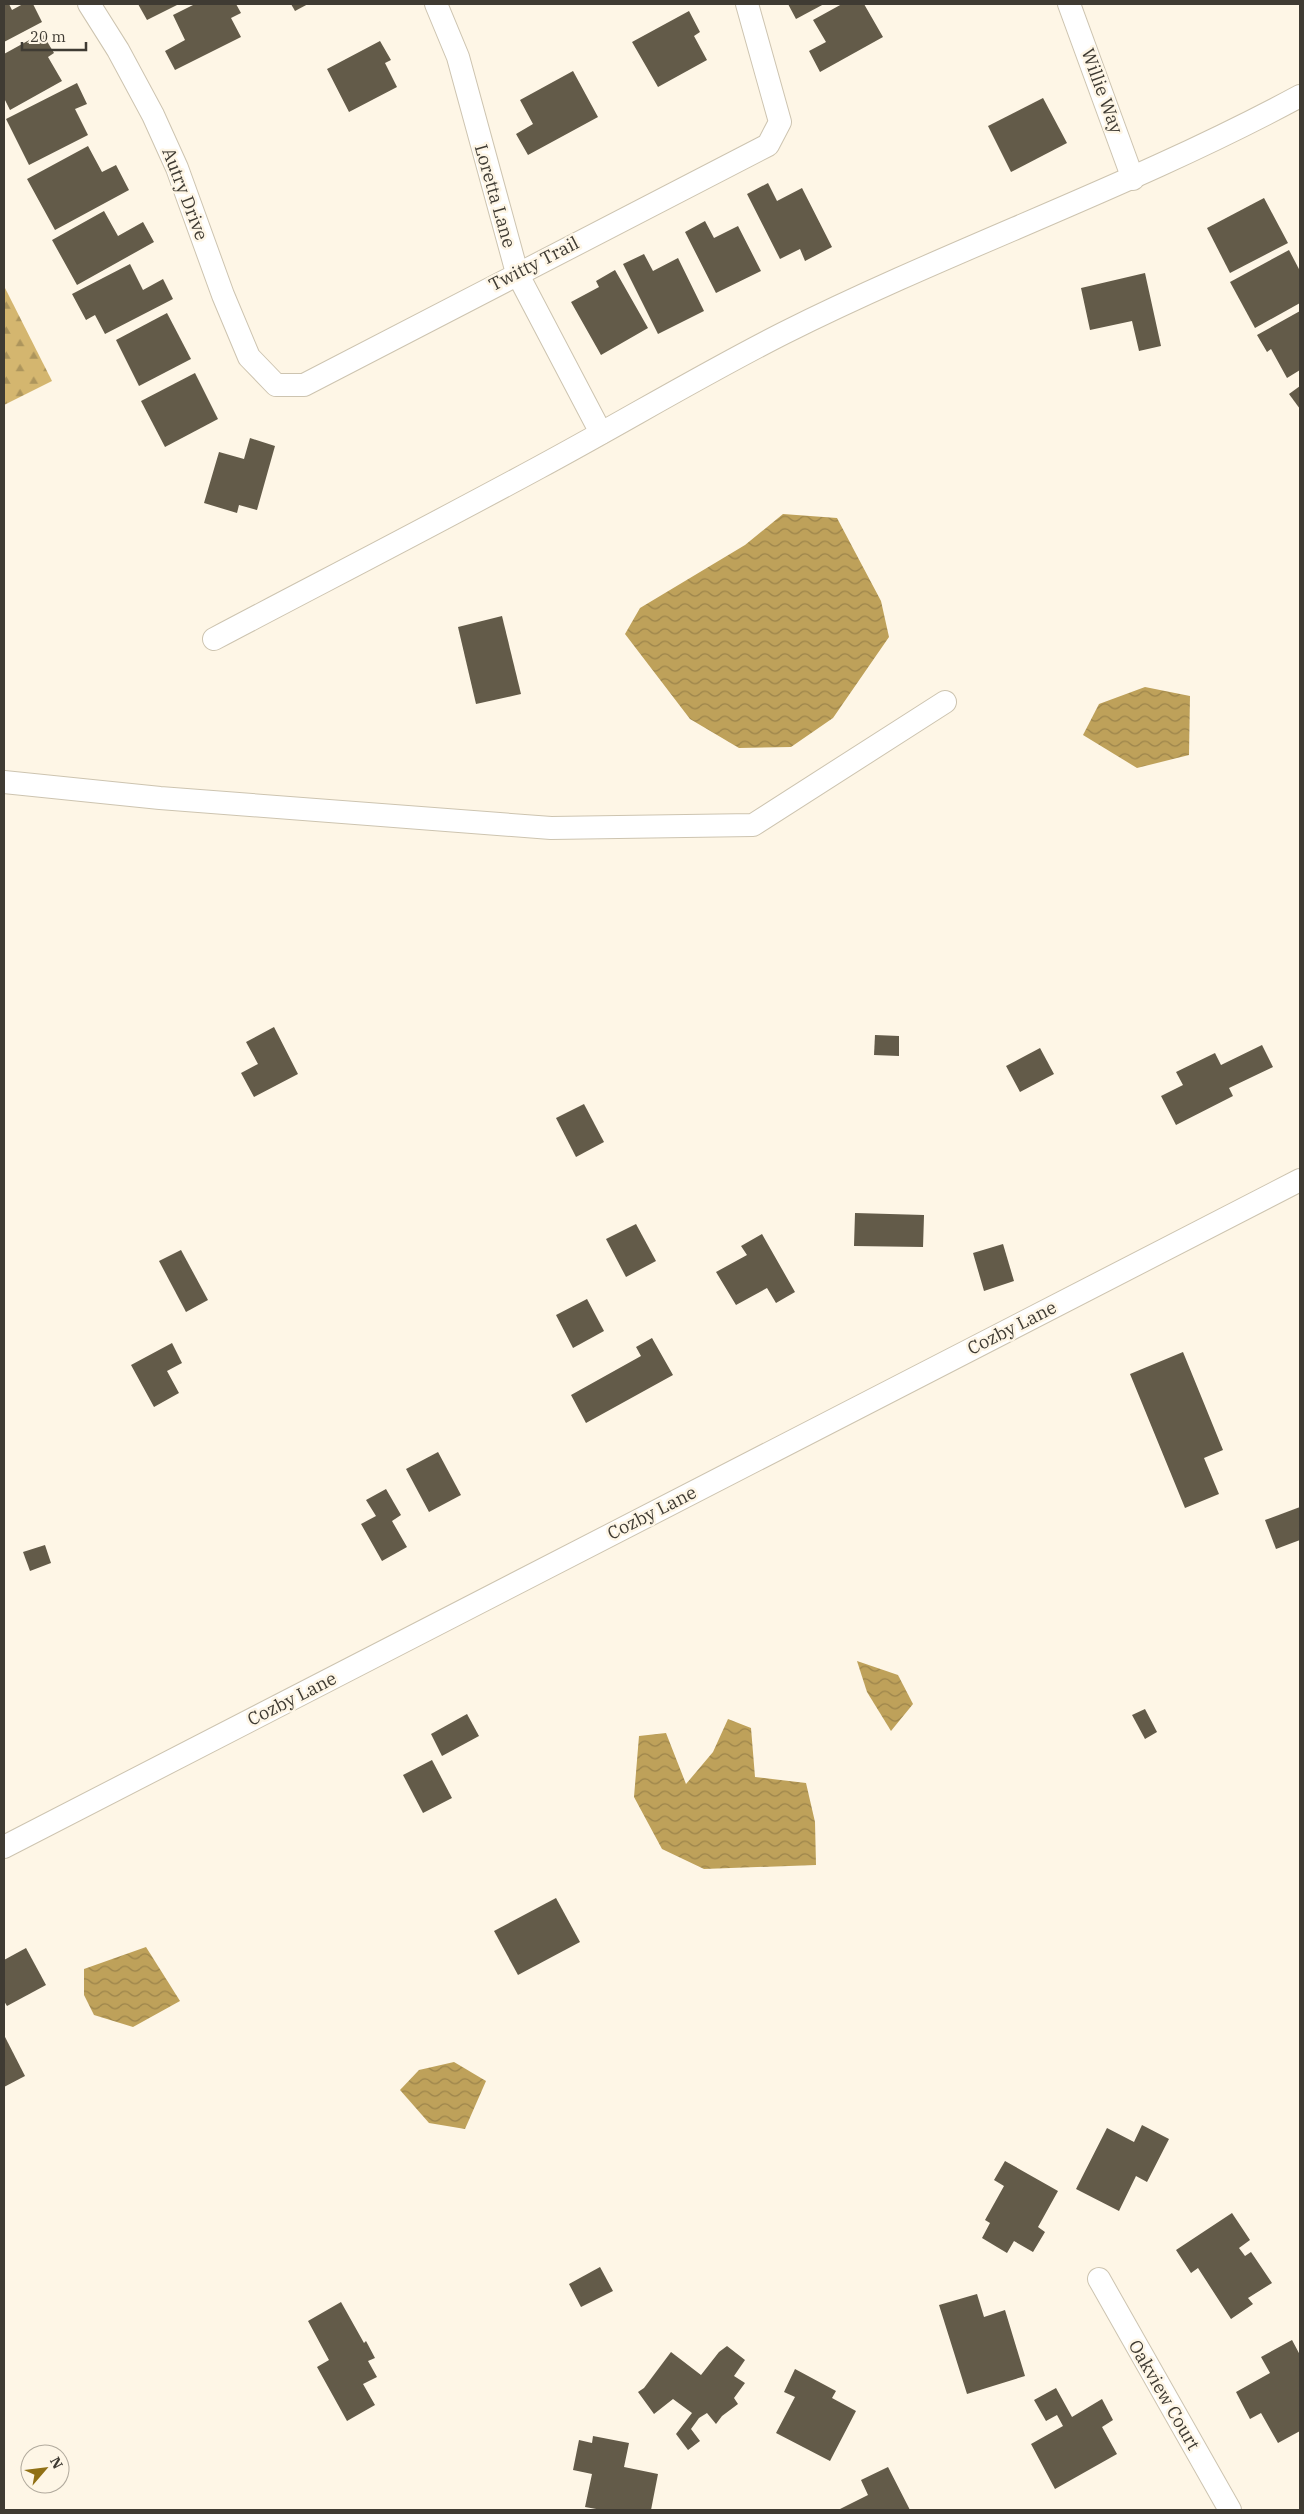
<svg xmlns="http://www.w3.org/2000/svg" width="1304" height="2514" font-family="'IBM Plex Serif',serif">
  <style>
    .forest { fill: url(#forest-firs) }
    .water { fill: url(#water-waves) }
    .building { fill: #635b49 }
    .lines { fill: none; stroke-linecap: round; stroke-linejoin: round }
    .minor-casing { stroke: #cdc4b0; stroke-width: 24 }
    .minor { stroke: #fff; stroke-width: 22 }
    .labels { text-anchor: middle; stroke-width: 5; stroke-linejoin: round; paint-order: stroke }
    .street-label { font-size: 18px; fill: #3f3b33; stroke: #fef6e6 }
  </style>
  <defs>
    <pattern id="forest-firs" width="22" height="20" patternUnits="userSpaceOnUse" patternTransform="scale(1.25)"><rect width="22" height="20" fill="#d4b66f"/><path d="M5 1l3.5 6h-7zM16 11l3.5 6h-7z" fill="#ad955c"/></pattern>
    <pattern id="water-waves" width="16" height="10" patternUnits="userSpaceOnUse" patternTransform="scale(1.25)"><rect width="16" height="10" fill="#bea15a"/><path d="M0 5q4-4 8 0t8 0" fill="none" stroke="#9c844b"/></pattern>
  </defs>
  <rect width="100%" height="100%" fill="#fef6e6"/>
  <path class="forest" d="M4 286 52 381 4 405Z"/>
  <g class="water">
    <path d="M783 514 837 518 881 601 889 637 833 718 791 747 739 748 690 719 625 634 640 608 745 545Z"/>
    <path d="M1145 687 1190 696 1189 755 1137 768 1083 735 1099 704Z"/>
    <path d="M857 1661 898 1675 913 1704 891 1731 867 1692Z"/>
    <path d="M728 1719 751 1728 755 1777 806 1783 815 1822 816 1865 704 1869 662 1849 634 1797 639 1736 666 1733 686 1784 713 1752Z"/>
    <path d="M146 1947 180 2001 133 2027 94 2015 84 1995V1969Z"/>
    <path d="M454 2062 486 2081 465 2129 429 2123 400 2090 419 2070Z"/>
  </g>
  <g class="building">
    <path d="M4 4H9L12 10 23 4H33L42 22 4 42Z"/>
    <path d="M138 4H179L147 20Z"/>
    <path d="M195 4H236L241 13 231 18 241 37 175 70 165 51 185 40 173 15Z"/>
    <path d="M291 4H308L295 11Z"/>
    <path d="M788 4H824L796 19Z"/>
    <path d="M842 4H864L883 37 820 72 809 51 826 42 813 20Z"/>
    <path d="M689 11 700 32 694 36 707 60 658 87 632 42Z"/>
    <path d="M42 33 54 53 48 57 62 81 10 110 4 98V54Z"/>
    <path d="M380 41 391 60 385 63 397 87 349 112 327 69Z"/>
    <path d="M573 71 598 117 528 155 516 134 533 124 520 100Z"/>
    <path d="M77 83 87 104 75 109 88 135 29 165 6 119Z"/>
    <path d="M1043 98 1067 143 1011 172 988 126Z"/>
    <path d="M88 146 102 172 116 165 129 190 55 230 27 179Z"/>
    <path d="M768 183 777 201 802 188 832 247 805 261 800 249 780 259 747 194Z"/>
    <path d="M1264 198 1288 243 1230 273 1207 228Z"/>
    <path d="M104 211 118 236 143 222 154 242 77 285 52 240Z"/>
    <path d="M705 221 714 238 738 226 761 271 716 293 685 232Z"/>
    <path d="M1289 250 1300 271V303L1255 328 1230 282Z"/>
    <path d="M644 254 653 271 678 258 704 311 658 334 623 264Z"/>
    <path d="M130 264 143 290 163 279 173 299 105 334 95 315 86 320 72 294Z"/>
    <path d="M615 270 648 328 601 355 571 302 599 287 596 281Z"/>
    <path d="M1145 273 1161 346 1139 351 1132 321 1090 330 1081 288Z"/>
    <path d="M1300 311V370L1287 378 1271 349 1267 352 1257 335Z"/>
    <path d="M167 313 191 359 139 386 116 340Z"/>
    <path d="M195 373 218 419 165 447 141 401Z"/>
    <path d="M1300 386V409L1289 394Z"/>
    <path d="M250 438 275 446 257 510 239 505 237 513 204 503 219 452 244 459Z"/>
    <path d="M502 616 521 694 476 704 458 627Z"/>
    <path d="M274 1027 298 1074 254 1097 241 1073 258 1064 246 1042Z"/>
    <path d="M875 1035 899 1036V1056L874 1055Z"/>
    <path d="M1262 1045 1273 1067 1229 1088 1233 1096 1176 1125 1161 1096 1183 1085 1176 1072 1215 1053 1221 1065Z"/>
    <path d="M1040 1048 1054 1074 1020 1092 1006 1066Z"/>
    <path d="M584 1104 604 1142 576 1157 556 1118Z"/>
    <path d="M855 1213 924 1215 923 1247 854 1246Z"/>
    <path d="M636 1224 656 1261 626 1277 606 1239Z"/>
    <path d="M762 1234 795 1292 776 1303 767 1288 736 1305 716 1272 747 1255 741 1246Z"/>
    <path d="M1003 1244 1014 1281 984 1291 973 1253Z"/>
    <path d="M181 1250 208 1300 186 1312 159 1261Z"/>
    <path d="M587 1299 604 1331 573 1348 556 1315Z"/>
    <path d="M652 1338 673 1375 586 1423 571 1395 641 1356 636 1347Z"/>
    <path d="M172 1343 182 1363 167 1371 179 1393 154 1407 131 1365Z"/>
    <path d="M1183 1352 1223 1450 1204 1458 1219 1494 1185 1508 1130 1374Z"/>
    <path d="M438 1452 461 1495 429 1512 406 1469Z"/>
    <path d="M386 1489 401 1515 392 1521 407 1547 382 1561 361 1524 376 1516 366 1500Z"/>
    <path d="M1300 1507V1540L1276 1549 1265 1520Z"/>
    <path d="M45 1545 51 1563 30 1571 23 1552Z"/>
    <path d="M1145 1709 1157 1732 1145 1739 1132 1715Z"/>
    <path d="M467 1714 479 1736 442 1756 431 1734Z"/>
    <path d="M432 1760 452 1798 423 1813 403 1775Z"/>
    <path d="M556 1898 580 1942 518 1975 494 1931Z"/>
    <path d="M26 1948 46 1985 7 2006 4 2001V1960Z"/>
    <path d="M4 2035 25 2076 4 2087Z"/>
    <path d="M1142 2125 1169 2139 1147 2182 1136 2176 1119 2211 1076 2189 1107 2128 1134 2142Z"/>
    <path d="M1005 2161 1058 2191 1038 2227 1045 2232 1033 2252 1014 2241 1007 2253 982 2238 990 2223 985 2220 1004 2186 994 2180Z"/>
    <path d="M1232 2213 1250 2240 1239 2248 1245 2256 1251 2252 1272 2283 1248 2298 1253 2304 1231 2319 1198 2268 1191 2273 1176 2250Z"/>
    <path d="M600 2267 613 2291 581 2307 569 2284Z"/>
    <path d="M977 2294 984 2317 1005 2310 1025 2376 967 2394 939 2305Z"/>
    <path d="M341 2302 364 2343 366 2341 375 2358 368 2361 377 2377 363 2384 375 2405 347 2421 317 2367 329 2360 308 2321Z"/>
    <path d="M1292 2340 1300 2355V2431L1278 2443 1261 2413 1250 2419 1236 2392 1270 2373 1261 2357Z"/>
    <path d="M727 2346 745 2360 734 2376 745 2383 734 2398 738 2404 722 2416 716 2424 707 2413 699 2418 691 2429 700 2441 688 2450 676 2434 692 2413 673 2399 654 2414 638 2392 644 2388 671 2352 701 2375 719 2352Z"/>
    <path d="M795 2369 836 2391 832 2398 856 2411 830 2461 776 2433 795 2397 784 2392Z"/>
    <path d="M1056 2388 1072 2417 1102 2399 1113 2420 1102 2427 1117 2454 1055 2489 1031 2444 1063 2426 1057 2415 1046 2421 1034 2400Z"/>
    <path d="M593 2436 629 2443 624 2467 658 2474 651 2510H602L585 2507 592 2474 573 2470 579 2440 592 2443Z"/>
    <path d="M888 2467 910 2510H838L868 2495 861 2480Z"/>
  </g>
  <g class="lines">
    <defs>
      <g id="minor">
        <path d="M89 4 118 50 153 115 177 168 223 295 249 357 276 385H304L768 145 780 122 747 4"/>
        <path d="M436 4 458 57 517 273 601 433"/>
        <path d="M1069 4 1133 179"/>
        <path d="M214 639C322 582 431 526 538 468 620 424 701 375 784 333 954 248 1133 186 1300 96"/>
        <path d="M4 782 160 798 551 828 753 825 945 702"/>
        <path d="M4 1847 1300 1180"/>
        <path d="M1099 2279 1230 2510"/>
      </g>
    </defs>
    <use href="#minor" class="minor-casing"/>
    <use href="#minor" class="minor"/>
  </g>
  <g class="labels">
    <g class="street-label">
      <text transform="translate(1102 91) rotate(70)" y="6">Willie Way</text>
      <text transform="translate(185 194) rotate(69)" y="6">Autry Drive</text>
      <text transform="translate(495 196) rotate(74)" y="6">Loretta Lane</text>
      <text transform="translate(534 264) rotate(-27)" y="6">Twitty Trail</text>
      <text transform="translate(1012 1328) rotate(-27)" y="6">Cozby Lane</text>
      <text transform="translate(652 1513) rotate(-27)" y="6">Cozby Lane</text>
      <text transform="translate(292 1699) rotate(-27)" y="6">Cozby Lane</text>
      <text transform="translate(1164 2395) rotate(60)" y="6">Oakview Court</text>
    </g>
  </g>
  <rect width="1304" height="2514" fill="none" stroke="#3f3b33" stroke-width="10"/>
  <g transform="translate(45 2469) rotate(62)"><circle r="24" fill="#fef6e6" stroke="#b2ab9e"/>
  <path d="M0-4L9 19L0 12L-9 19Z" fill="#907015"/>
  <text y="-8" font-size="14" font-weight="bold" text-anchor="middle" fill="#3f3b33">N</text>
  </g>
  <path d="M22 42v8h64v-8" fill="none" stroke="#3f3b33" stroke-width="2.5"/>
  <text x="30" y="42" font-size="15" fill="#3f3b33" stroke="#fef6e6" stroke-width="4" paint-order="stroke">20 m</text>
</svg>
